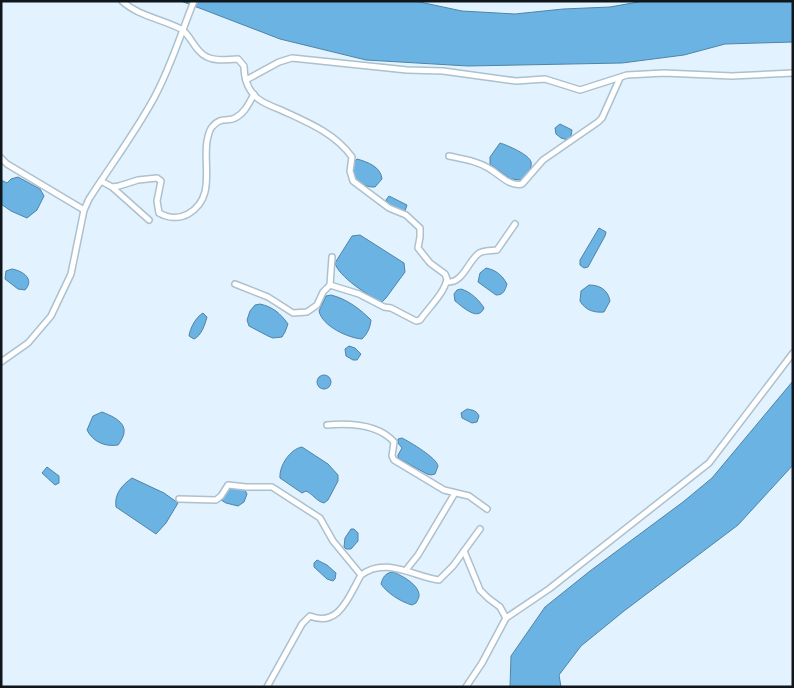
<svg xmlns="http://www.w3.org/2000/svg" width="794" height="688" font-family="'Nunito Sans',sans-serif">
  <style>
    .water { fill: #6bb3e2; stroke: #5084a7 }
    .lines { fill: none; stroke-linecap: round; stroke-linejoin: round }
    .minor-casing { stroke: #acc0ce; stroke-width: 8 }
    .minor { stroke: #fff; stroke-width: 5 }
  </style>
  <rect width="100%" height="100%" fill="#e2f2fe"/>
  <g class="water">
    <path d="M181 1H415L462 11 515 14 563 9 610 7 644 1H793V42L725 44 684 55 622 63 468 66 366 60 280 39Z"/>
    <path d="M560 124 572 130 571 136 568 140 561 138 556 134 555 128Z"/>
    <path d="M500 143C507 145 530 155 531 162 533 169 525 176 521 180L511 179 490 164V157Z"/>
    <path d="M357 159C368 162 381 167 382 179L375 187C367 188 353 181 351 173 351 170 352 167 352 164Z"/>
    <path d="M18 177 40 189 44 196 37 210 27 218 11 211 1 204V180L7 183 11 179Z"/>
    <path d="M389 196 407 205 405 211 403 212 390 205 386 200Z"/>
    <path d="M599 228 606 232 605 236 588 267 584 268 580 265V260Z"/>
    <path d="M360 235 404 263 405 272 386 298 382 302C368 296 338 276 335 263L352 236Z"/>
    <path d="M486 268C496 270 502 275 507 284 505 290 504 295 496 295L478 282 480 273Z"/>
    <path d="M12 269C23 271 35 279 25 290L18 289 5 279 6 271Z"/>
    <path d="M589 285C600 285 608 290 610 301L604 312C594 313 585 310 580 301L581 291Z"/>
    <path d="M461 289C471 292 479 300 484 308 478 322 463 307 455 301L454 294 457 290Z"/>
    <path d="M331 295C347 299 360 309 371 320 370 328 368 333 362 339 348 338 322 326 319 311L326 296Z"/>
    <path d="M260 304C273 307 280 313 288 324L285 332 282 337 273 338 268 336 249 326 247 320 250 311 255 305Z"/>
    <path d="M203 313 207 317C205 325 201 336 194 339L189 336C190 328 196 317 203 313Z"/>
    <path d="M349 346 355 348 361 354 357 360H353L346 356 345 349Z"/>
    <circle cx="324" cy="382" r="7"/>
    <path d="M793 381V465L738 525 624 611 581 646 559 675 561 687H510L511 656 545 607 590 571 683 502 712 478Z"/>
    <path d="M467 409C473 410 477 411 479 416L477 422 472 423 462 418 461 413Z"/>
    <path d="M102 412C120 419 132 427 118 445 105 447 93 442 87 430L93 416Z"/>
    <path d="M402 438C410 442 437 458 438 466L435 474 431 475 427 474 398 458V455L402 448 398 443V439Z"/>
    <path d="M302 447 328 464 338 475V481L328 500 324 503C316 501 313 494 306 491L302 493 280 478C279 466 290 449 302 447Z"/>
    <path d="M47 467 59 476V483L55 485 42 473Z"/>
    <path d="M132 478 164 493 178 503 166 523 156 534 116 507C114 494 122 485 132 478Z"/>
    <path d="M233 487C239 488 245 488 247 494L244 502 238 506 226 503 221 500 228 488Z"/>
    <path d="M351 529H354L358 533V541L351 549H346L344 547 345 538Z"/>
    <path d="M317 560 327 565 336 573 335 579 333 581 327 579 314 567V563Z"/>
    <path d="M393 572C401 575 420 585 419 596 419 598 417 601 416 603L412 605C401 602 387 593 381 584 383 577 385 573 393 572Z"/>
  </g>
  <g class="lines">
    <defs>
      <g id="minor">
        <path d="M122 1C138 16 162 19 181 29 191 35 195 52 207 57 217 62 228 59 238 59L244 66C244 78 248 90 257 98 263 103 273 107 281 110 307 122 335 133 352 157L350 171 353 181 389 208 406 215 420 228V237L418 248 430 263 445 274 447 279C444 294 429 307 420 320L416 321 391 308 384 307 359 294 330 285 323 292 317 305 307 312 293 313 268 297 235 284"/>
        <path d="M246 80 279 62 292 58 407 70 443 71 516 81 545 79 580 90 627 75 664 73 732 76 793 73"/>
        <path d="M449 156C463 159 478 161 490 169 500 175 510 187 522 184L543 160 598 122 602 118 620 78"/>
        <path d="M1 158 7 164 84 210"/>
        <path d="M101 181 112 187 149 220"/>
        <path d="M112 187 119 186 138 180 157 178 161 181 157 201 159 213C168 218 179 219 188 214 216 198 203 167 207 141 208 137 209 130 212 127 221 116 228 122 235 118 245 113 249 103 254 94"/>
        <path d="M447 282C463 283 467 263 478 254 482 250 491 251 497 250L515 224"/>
        <path d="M330 285 332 257"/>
        <path d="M1 362 28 343 51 316 71 274 84 210 89 199C111 165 135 133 154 98 171 67 181 33 194 1"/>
        <path d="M327 425C350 423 378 424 394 442L392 456 394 460 444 490 469 496 487 509"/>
        <path d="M179 499 216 500 221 496 228 485 246 487H272L320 518 333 541 361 575"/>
        <path d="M464 551 480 590 488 598 500 607 506 618 482 663 466 687"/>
        <path d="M406 570 418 555 455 493"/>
        <path d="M506 618 549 589 709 463 793 353"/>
        <path d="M267 687 302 624 310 616C339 628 349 596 361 575 386 556 414 577 439 580L453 566 480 529"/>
      </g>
    </defs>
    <use href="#minor" class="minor-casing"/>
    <use href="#minor" class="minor"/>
  </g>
  <rect width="794" height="688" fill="none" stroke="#10171c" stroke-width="5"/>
</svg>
